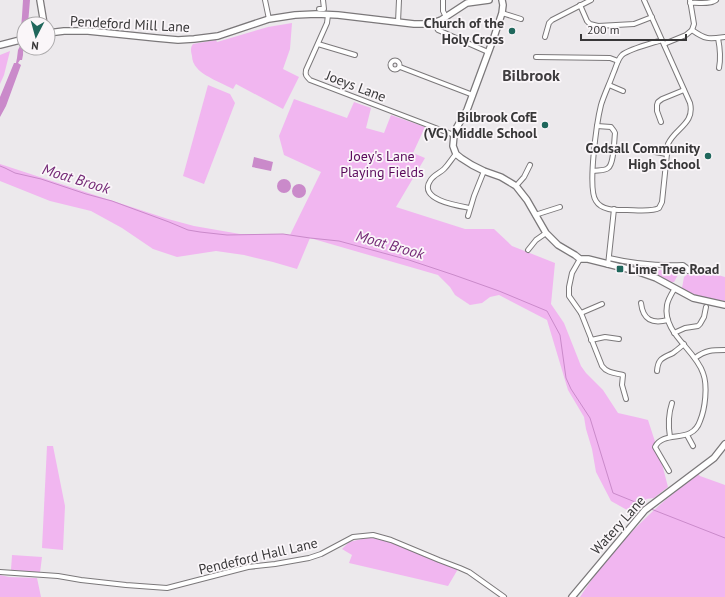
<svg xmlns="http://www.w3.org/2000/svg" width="725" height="597" font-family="'PT Sans',sans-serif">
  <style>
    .green { fill: #f1b6f0 }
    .water { fill: #ca8aca }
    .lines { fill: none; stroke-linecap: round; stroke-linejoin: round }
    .stream { stroke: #ca8aca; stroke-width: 1 }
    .street-casing { stroke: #7b787a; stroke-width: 6 }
    .secondary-casing { stroke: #7b787a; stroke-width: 8 }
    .street { stroke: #fff; stroke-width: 4 }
    .secondary { stroke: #fff; stroke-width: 5.5 }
    .poi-dot { fill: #1f675c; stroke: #faf6f9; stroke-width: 1.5 }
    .labels { text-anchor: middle; stroke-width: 3.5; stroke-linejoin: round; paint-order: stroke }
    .poi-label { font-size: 14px; font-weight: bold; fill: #383738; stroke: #faf6f9; text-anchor: end }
    .street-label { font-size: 14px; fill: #383738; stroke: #faf6f9 }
    .park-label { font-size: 14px; fill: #5a0a5c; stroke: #faf6f9 }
    .water-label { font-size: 15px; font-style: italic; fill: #742976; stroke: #faf6f9 }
    .quarter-label { font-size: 16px; font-weight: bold; fill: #3f3c3f; stroke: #faf6f9 }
  </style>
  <rect width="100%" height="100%" fill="#ece9ec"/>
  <g class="green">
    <path d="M292 23 290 49 283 69 299 77 283 109 236 84 233 89C224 84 203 76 197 68 194 65 192 60 192 56 191 51 190 48 193 44L216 40 217 42 268 27Z"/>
    <path d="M10 51 4 75 0 84V55Z"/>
    <path d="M208 85 230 94 235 103 204 184 183 176Z"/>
    <path d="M294 99 347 118 354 102 371 108 366 128 384 133 391 115 425 127 413 153 425 158 396 207 465 229H494L512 246 555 263 551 304 564 323 581 366 586 373 603 390 618 413 640 418 648 420 661 460 668 487 654 498 646 499 647 502 636 515 611 501 596 472 592 449 586 429 584 417 568 390 547 320 499 295 490 297 482 303 470 305 455 295 450 287 438 275 310 238 297 269 273 262 244 255 216 251 177 257 153 249 122 228 91 211 50 201 0 181V164L168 219 194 226 240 234H283L290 235 321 172 284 155 279 136Z"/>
    <path d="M635 269C649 270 666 269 679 273L674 282H672L668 281 667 282Z"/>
    <path d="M688 274H714L725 277V301C711 299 694 297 682 288L684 277Z"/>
    <path d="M47 446H53L65 506 63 550 42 548Z"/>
    <path d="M698 474 700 476 725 485V597H580C600 566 624 538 651 513 665 499 682 487 698 474Z"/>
    <path d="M366 538C371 538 377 538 382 540 408 547 432 561 458 569L448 586 349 563 352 555 342 549 349 542Z"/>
    <path d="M12 555 42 557 40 573 11 570Z"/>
    <path d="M0 575 9 577 37 578 41 597H0Z"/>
  </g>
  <g class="water">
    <path d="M23 0H30L28 24H24L23 55 22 60H20L18 63 21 65 6 106 0 117V97L14 63H16L17 58 18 50 20 46 22 32 21 28 22 16Z"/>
    <path d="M254 157 273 162 271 171 252 167Z"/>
    <circle cx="284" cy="186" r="7"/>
    <circle cx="299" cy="191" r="7"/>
  </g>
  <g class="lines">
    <g class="stream">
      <path d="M0 166 5 168 15 173 41 179 86 194 112 201 169 222 188 230 200 232 227 235 283 234 310 238 339 241 409 260 454 275 499 291 547 311 560 335 566 378 571 389 590 418 613 493 645 506"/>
      <path d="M651 509 725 538"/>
    </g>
    <defs>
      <g id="street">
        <path d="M265 0 269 19"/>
        <path d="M443 0V11L446 17"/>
        <path d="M644 0 690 103C695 124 675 128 668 144L662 202 659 208C653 212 635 210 627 210 617 210 602 211 596 201 587 189 597 121 601 105 604 95 609 85 613 74 616 68 617 60 622 55 629 49 653 43 662 40"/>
        <path d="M690 3C699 2 709 5 716 0"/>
        <path d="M580 5 587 21 590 24 598 26 634 24 652 17"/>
        <path d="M319 9H324L323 0"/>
        <path d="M502 13 521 19"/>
        <path d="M328 15 327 23 306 70C305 75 306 76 310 80L454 135"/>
        <path d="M398 22 399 0"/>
        <path d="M434 23 438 30 488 52"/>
        <path d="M692 30C706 40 709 39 725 37"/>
        <path d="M545 37 549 23 552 20 591 0"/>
        <path d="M718 38C720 48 721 58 719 68"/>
        <path d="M318 44 355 55"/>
        <path d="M664 44 686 35 692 30 694 24 690 0"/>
        <path d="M536 57 610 58 618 61"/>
        <circle cx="395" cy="65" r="4.5"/>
        <path d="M400 67 473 95"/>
        <path d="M609 85 623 91"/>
        <path d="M661 122 657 111V105L658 102 662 99 684 90"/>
        <path d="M655 152 667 154"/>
        <path d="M456 154C452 158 449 164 444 169 440 173 433 175 430 181 418 200 459 206 470 208"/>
        <path d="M593 171C597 170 605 171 608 168 614 164 614 141 615 133L614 131 611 127 597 126"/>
        <path d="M516 186 524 177 530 165"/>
        <path d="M535 215 560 207"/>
        <path d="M468 216 474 196 484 171"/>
        <path d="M528 250 536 240 546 233"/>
        <path d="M609 258C634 264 658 266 683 265L687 268 688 271"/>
        <path d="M580 259 572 273 569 287V296L581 313 602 366C607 373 615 373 623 375L622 385 626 399"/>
        <path d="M608 265 614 209"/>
        <path d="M641 303C643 320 652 324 668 320"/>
        <path d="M581 313 602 304"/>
        <path d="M674 333 685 328 698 326 700 324 704 317 706 307"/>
        <path d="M591 340 605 337 619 339"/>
        <path d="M695 358C706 350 712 350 725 350"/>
        <path d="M657 371C658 358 663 358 673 353 677 350 681 347 684 344"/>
        <path d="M687 435 693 446"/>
        <path d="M670 437C668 425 668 415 672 403"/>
        <path d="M669 471 655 447C664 429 692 445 700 421 705 409 708 386 703 373 695 349 662 333 667 305 668 299 672 293 675 288"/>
        <path d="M0 572 58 576 81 580 126 585 167 588 248 567 275 564 309 558 321 554 353 537 373 535 391 540 439 560 460 568 469 572 504 597"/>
      </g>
      <g id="secondary">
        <path d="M40 0 44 24"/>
        <path d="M502 0 503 5 502 13 494 37 467 110 457 127 454 135 453 146 456 154 461 158 472 165 484 171 501 177 516 186 527 200 546 233 558 245 575 255 580 259H588L636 271 656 278 693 298 725 305"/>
        <path d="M48 33 64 31H88L156 38 178 40 194 39 218 36 269 19 295 15 316 14 338 15 414 24H430L441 20 467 3 489 0"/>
        <path d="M0 45 24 39"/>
        <path d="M572 597 645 510 714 458 725 444"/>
      </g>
    </defs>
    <use href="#street" class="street-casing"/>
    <use href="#secondary" class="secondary-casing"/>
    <use href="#street" class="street"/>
    <use href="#secondary" class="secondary"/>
  </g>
  <g class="poi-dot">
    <circle cx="512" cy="31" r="4"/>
    <circle cx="545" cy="125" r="4"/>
    <circle cx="708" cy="156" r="4"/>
    <rect x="616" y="265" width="8" height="8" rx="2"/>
  </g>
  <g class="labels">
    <g class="poi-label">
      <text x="504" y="28">Church of the<tspan x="504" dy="16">Holy Cross</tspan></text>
      <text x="537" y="122">Bilbrook CofE<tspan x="537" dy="16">(VC) Middle School</tspan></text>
      <text x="700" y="153">Codsall Community<tspan x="700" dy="16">High School</tspan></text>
      <text x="628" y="274" text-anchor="start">Lime Tree Road</text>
    </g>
    <g class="street-label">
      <text transform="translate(130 24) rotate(3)" y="5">Pendeford Mill Lane</text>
      <text transform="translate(356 86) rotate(21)" y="5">Joeys Lane</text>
      <text transform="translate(618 525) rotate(-48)" y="5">Watery Lane</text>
      <text transform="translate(258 556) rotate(-13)" y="5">Pendeford Hall Lane</text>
    </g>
    <g class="park-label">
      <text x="382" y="161">Joey's Lane<tspan x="382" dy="16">Playing Fields</tspan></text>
    </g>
    <g class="water-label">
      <text transform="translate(76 179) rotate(17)" y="5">Moat Brook</text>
      <text transform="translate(390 245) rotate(16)" y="5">Moat Brook</text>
    </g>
    <g class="quarter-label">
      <text x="531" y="81">Bilbrook</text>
    </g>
  </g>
  <g transform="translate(36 36) rotate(186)"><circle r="19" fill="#faf6f9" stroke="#acaaac"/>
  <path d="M0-3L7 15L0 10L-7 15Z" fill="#1f675c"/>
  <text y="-6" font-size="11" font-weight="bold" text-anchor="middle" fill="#383738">N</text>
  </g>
  <path d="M581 34v6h105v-6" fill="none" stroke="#383738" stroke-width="2"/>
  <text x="587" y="34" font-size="12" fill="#383738" stroke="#faf6f9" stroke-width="3" paint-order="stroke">200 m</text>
</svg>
